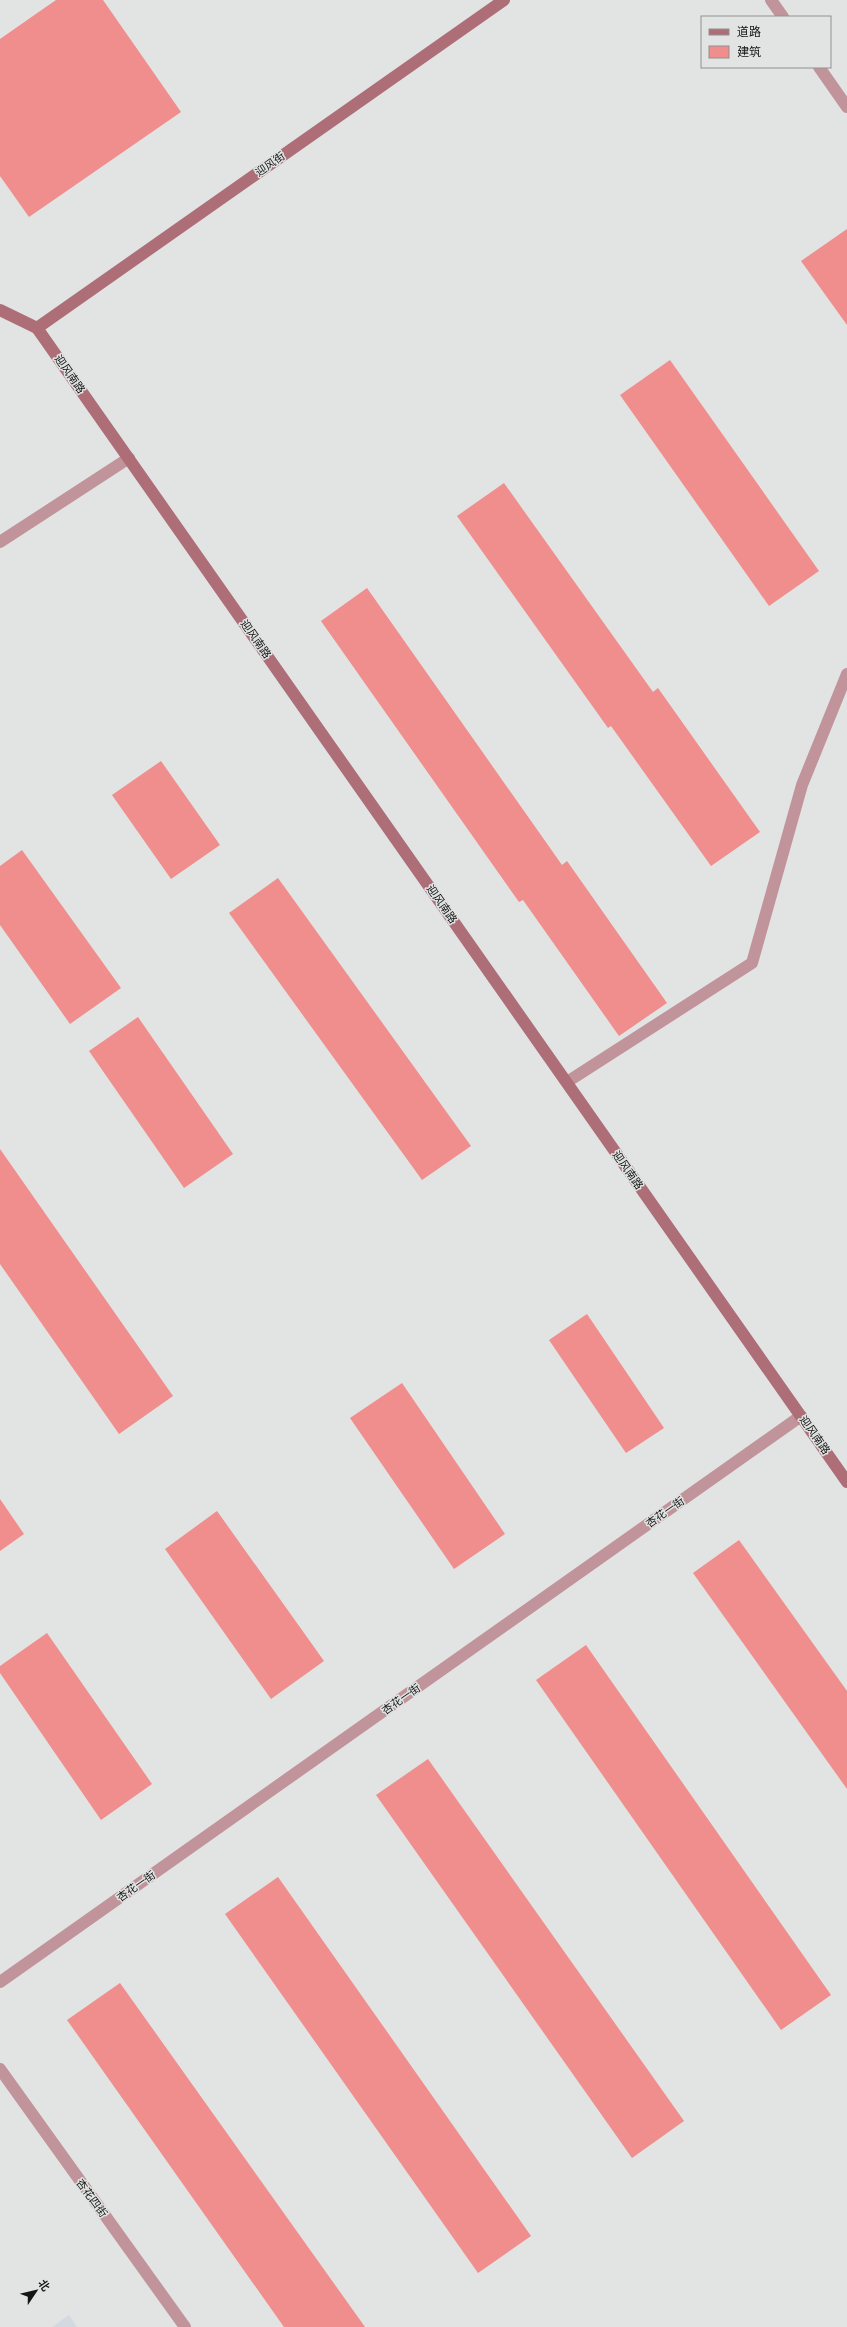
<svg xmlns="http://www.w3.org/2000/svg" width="847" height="2327" font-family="Figtree,'Noto Sans SC',sans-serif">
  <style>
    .built { fill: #d3d9e0 }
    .building { fill: #f08d8d }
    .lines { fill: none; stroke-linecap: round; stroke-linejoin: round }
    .street { stroke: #c1949b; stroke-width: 12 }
    .secondary { stroke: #ad6e78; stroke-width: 12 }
    .labels { text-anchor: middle; stroke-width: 3; stroke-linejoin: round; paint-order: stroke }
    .street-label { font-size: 11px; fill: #141515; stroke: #e2e3e3 }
  </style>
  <rect width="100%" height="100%" fill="#e2e3e3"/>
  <path class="built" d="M69 2315 77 2327H52Z"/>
  <g class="building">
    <path d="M56 0H103L181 112 29 217 0 176V39Z"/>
    <path d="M847 229V325L801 261Z"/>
    <path d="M670 360 819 571 769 606 620 395Z"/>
    <path d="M504 483 653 692 658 688 760 832 711 866 611 726 608 728 457 516Z"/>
    <path d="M367 588 562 865 567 861 667 1003 619 1036 523 900 519 902 321 621Z"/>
    <path d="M161 761 220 845 171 879 112 795Z"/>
    <path d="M22 850 121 988 70 1024 0 925V866Z"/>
    <path d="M278 878 471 1146 422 1180 229 913Z"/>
    <path d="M138 1017 233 1154 184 1188 89 1051Z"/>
    <path d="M0 1149 173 1396 119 1434 0 1264Z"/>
    <path d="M587 1314 664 1428 626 1453 549 1340Z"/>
    <path d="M402 1383 505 1534 454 1569 350 1418Z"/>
    <path d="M0 1499 24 1534 0 1551Z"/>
    <path d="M217 1511 324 1661 271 1699 165 1549Z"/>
    <path d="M739 1540 847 1691V1789L693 1573Z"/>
    <path d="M47 1633 152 1784 101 1820 0 1673V1666Z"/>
    <path d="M586 1645 831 1995 781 2030 536 1680Z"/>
    <path d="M428 1759 684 2121 632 2158 376 1795Z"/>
    <path d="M278 1877 531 2236 478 2273 225 1914Z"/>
    <path d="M120 1983 365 2327H284L67 2020Z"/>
  </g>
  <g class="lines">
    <g class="street">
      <path d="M771 0 783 17"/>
      <path d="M819 67 847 107"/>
      <path d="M0 542 129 458"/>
      <path d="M567 1082 752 963 802 785 847 674"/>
      <path d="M0 1982 801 1416"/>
      <path d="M0 2069 185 2327"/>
    </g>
    <g class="secondary">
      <path d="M0 310 37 328 847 1482"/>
      <path d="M37 328 504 0"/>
    </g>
  </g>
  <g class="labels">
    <g class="street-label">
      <text transform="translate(270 164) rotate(-35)" y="4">迎风街</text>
      <text transform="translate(70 374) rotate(55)" y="4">迎风南路</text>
      <text transform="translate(256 639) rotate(55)" y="4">迎风南路</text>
      <text transform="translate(442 904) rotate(55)" y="4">迎风南路</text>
      <text transform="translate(628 1170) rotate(55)" y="4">迎风南路</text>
      <text transform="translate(815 1435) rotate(55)" y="4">迎风南路</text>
      <text transform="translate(665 1512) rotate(-35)" y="4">杏花一街</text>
      <text transform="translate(401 1699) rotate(-35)" y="4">杏花一街</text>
      <text transform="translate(136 1886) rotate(-35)" y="4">杏花一街</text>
      <text transform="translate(92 2198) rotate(54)" y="4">杏花四街</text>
    </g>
  </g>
  <rect x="701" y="16" width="130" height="52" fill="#e2e3e3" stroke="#909191"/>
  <rect x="709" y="29" width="20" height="6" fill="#ad6e78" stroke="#909191"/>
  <text x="737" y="36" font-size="12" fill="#141515">道路</text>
  <rect x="709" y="46" width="20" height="12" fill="#f08d8d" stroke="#909191"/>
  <text x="737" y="56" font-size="12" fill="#141515">建筑</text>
  <g transform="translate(36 2291) rotate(55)" stroke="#e2e3e3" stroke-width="3" paint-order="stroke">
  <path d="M0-3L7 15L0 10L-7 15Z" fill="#141515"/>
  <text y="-6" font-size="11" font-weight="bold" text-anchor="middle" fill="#141515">北</text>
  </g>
</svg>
